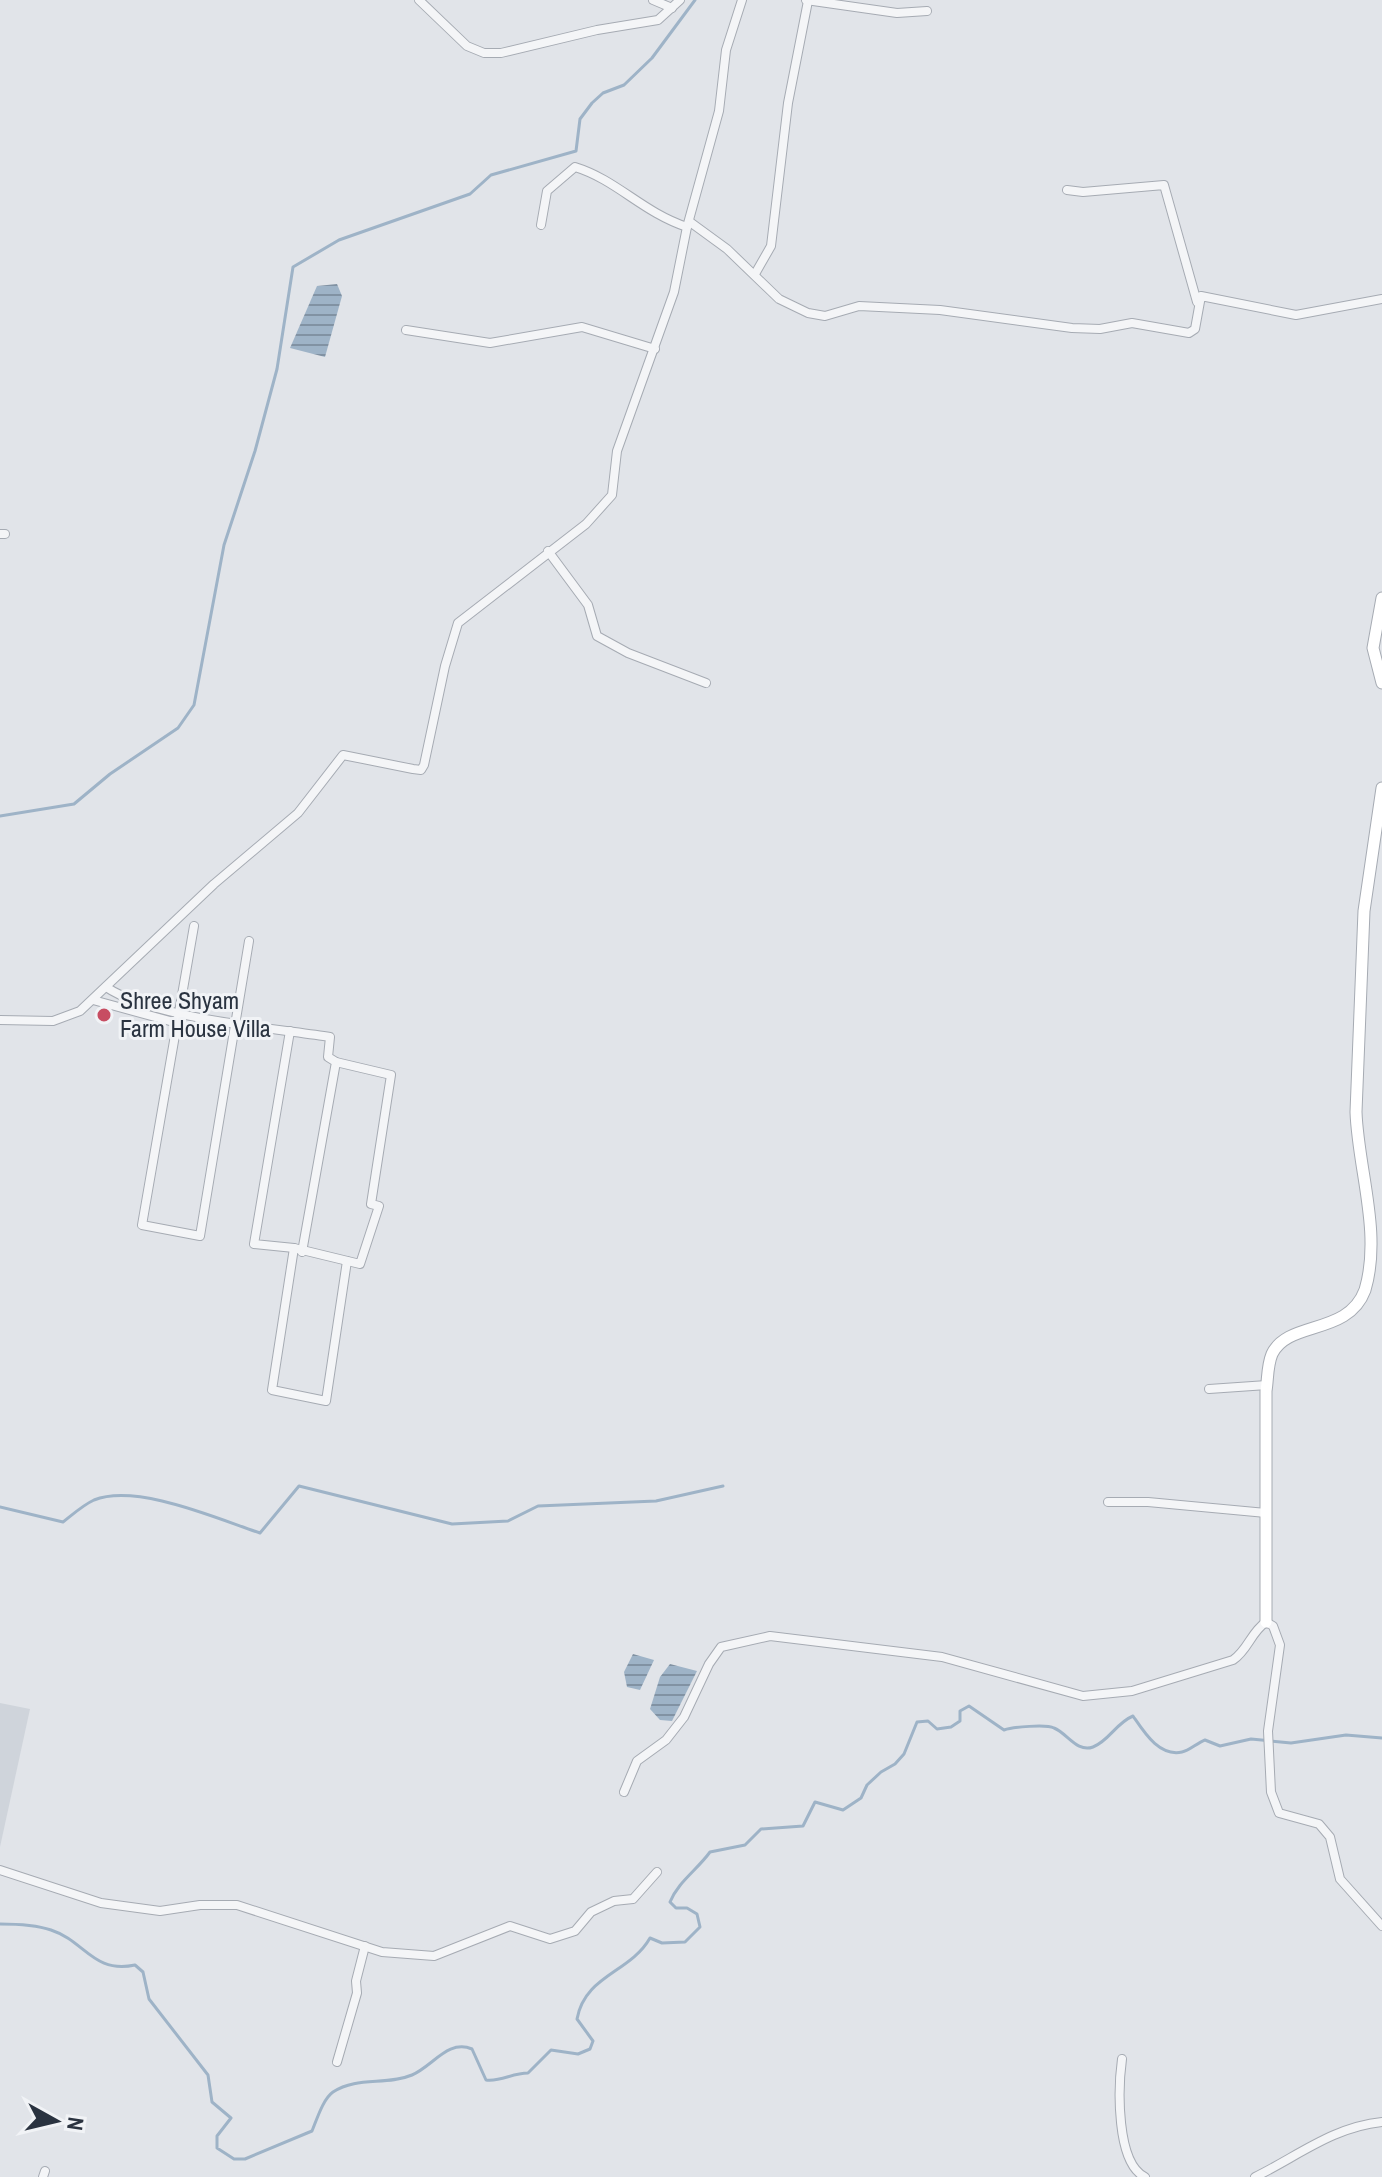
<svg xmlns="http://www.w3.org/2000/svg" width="1382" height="2177" font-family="'Archivo Narrow',sans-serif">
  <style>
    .built { fill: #cfd4db }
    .water { fill: url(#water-rules) }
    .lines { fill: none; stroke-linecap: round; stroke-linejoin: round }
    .stream { stroke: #9eb3c7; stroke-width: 3 }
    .street-casing { stroke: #a6abb3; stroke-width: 10 }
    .secondary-casing { stroke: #a6abb3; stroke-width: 13 }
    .street { stroke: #f4f5f7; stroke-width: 8 }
    .secondary { stroke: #fff; stroke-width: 11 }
    .poi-dot { fill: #c74d62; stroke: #f1f3f6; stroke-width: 3 }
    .labels { text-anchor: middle; stroke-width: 6; stroke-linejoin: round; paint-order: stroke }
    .poi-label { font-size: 24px; fill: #2a3340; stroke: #f1f3f6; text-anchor: start }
  </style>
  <defs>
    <pattern id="water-rules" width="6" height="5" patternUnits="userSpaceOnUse" patternTransform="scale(2)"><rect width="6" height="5" fill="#9eb3c7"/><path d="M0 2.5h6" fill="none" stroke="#8192a3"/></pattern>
  </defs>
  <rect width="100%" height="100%" fill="#e1e4e9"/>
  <path class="built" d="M0 1703 30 1709 0 1847Z"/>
  <g class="water">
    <path d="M337 284 342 296 325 357 290 348 317 286Z"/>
    <path d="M633 1654 654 1660 640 1690 627 1687 624 1672Z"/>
    <path d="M670 1664 697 1671 672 1721 660 1720 650 1709 660 1677Z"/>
  </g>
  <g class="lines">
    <g class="stream">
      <path d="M0 816 74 804 110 774 178 728 194 705 224 545 255 451 277 369 293 267 339 240 470 194 491 175 576 151 580 119 592 103 603 93 624 85 652 58 695 0"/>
      <path d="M0 1507 63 1522C72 1515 83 1505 94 1500 137 1483 218 1519 260 1533L299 1486 452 1524 508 1521 538 1506 656 1501 723 1486"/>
      <path d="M0 1924C15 1924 36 1925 51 1930 85 1941 93 1974 135 1965L143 1972 149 1999 208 2075 212 2102 231 2118 217 2136V2148L234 2159H245L312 2131C317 2119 323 2099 333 2092 357 2076 386 2086 412 2075 433 2066 448 2039 472 2049L486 2080C501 2082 512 2073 528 2073L551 2050 578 2054 590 2049 593 2041 577 2019C585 1975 630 1973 650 1938L662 1943 685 1942 700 1927 697 1914 687 1908H676L670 1902C678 1882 697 1870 710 1852L745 1845 761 1829 803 1826 815 1802 843 1810 861 1798 867 1785 881 1772 895 1764 904 1754 917 1722 928 1721 937 1729 951 1727 960 1721V1711L969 1706 1004 1730C1013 1727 1046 1724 1054 1728 1067 1733 1077 1753 1093 1747 1109 1741 1116 1723 1133 1716 1144 1732 1159 1757 1182 1752 1189 1751 1197 1743 1205 1740L1220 1746 1251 1739 1291 1743 1346 1735 1382 1738"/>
    </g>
    <defs>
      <g id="street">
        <path d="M419 0 467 46 484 53H501L597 30 658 20 680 0"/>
        <path d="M653 0 672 8"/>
        <path d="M806 0 897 13 927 11"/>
        <path d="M1067 190 1083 192 1164 185 1197 302"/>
        <path d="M690 222 727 249 779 299 808 313 825 316 859 306 940 310 1072 328 1100 329 1132 323 1189 333 1195 329 1201 296 1296 315 1382 299"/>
        <path d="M541 225 547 191 575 167C617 180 642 212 687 227"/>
        <path d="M755 274 771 246 788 103 808 1"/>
        <path d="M406 330 490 343 582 327 655 349"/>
        <path d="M0 534H5"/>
        <path d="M548 551 588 605 597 636 628 653 706 683"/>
        <path d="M194 926 142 1225 200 1236 249 941"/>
        <path d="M106 987C152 1018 271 1028 330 1037L328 1057 336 1062 302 1252"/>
        <path d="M93 1000 177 1023"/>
        <path d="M0 1020 53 1021 80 1011 214 884 298 813 343 755 413 769 421 770 424 765 445 666 458 623 586 524 612 495 617 451 674 292 687 227 719 111 726 50 742 0"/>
        <path d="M290 1031 254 1244 294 1248 360 1264 379 1206 371 1204 391 1075 336 1062"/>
        <path d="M294 1248 272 1390 326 1401 347 1261"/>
        <path d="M1209 1389 1267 1385"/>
        <path d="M1108 1502H1148L1266 1513"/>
        <path d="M624 1792 637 1761 666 1740 684 1717 709 1664 721 1647 770 1636 942 1657 1083 1696 1132 1691 1233 1660C1248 1650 1251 1632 1266 1622L1273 1626 1280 1645 1268 1731 1271 1792 1279 1813 1319 1824 1330 1837 1340 1879 1382 1926"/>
        <path d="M0 1870 101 1903 160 1911 200 1905H237L382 1952 434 1956 510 1926 550 1939 575 1931 591 1912 614 1901 633 1899 657 1872"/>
        <path d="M1122 2059C1118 2088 1116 2163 1145 2177"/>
        <path d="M337 2062 357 1993 356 1981 365 1946"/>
        <path d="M43 2177 45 2171"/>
        <path d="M1255 2177C1298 2156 1333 2127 1382 2122"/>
      </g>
      <g id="secondary">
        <path d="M1382 598 1373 648 1382 683"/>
        <path d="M1266 1622V1391C1268 1379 1267 1366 1272 1354 1288 1320 1348 1336 1365 1290 1382 1233 1358 1169 1356 1112L1364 911 1382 788"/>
      </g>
    </defs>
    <use href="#street" class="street-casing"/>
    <use href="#secondary" class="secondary-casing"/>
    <use href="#street" class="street"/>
    <use href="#secondary" class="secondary"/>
  </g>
  <circle class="poi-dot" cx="104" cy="1015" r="8"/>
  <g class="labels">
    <g class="poi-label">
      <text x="120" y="1009">Shree Shyam<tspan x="120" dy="28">Farm House Villa</tspan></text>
    </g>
  </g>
  <g transform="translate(56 2121) rotate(98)" stroke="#f1f3f6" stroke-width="6" paint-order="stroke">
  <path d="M0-6L14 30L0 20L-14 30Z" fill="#2a3340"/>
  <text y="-12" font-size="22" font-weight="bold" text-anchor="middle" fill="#2a3340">N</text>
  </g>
</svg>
